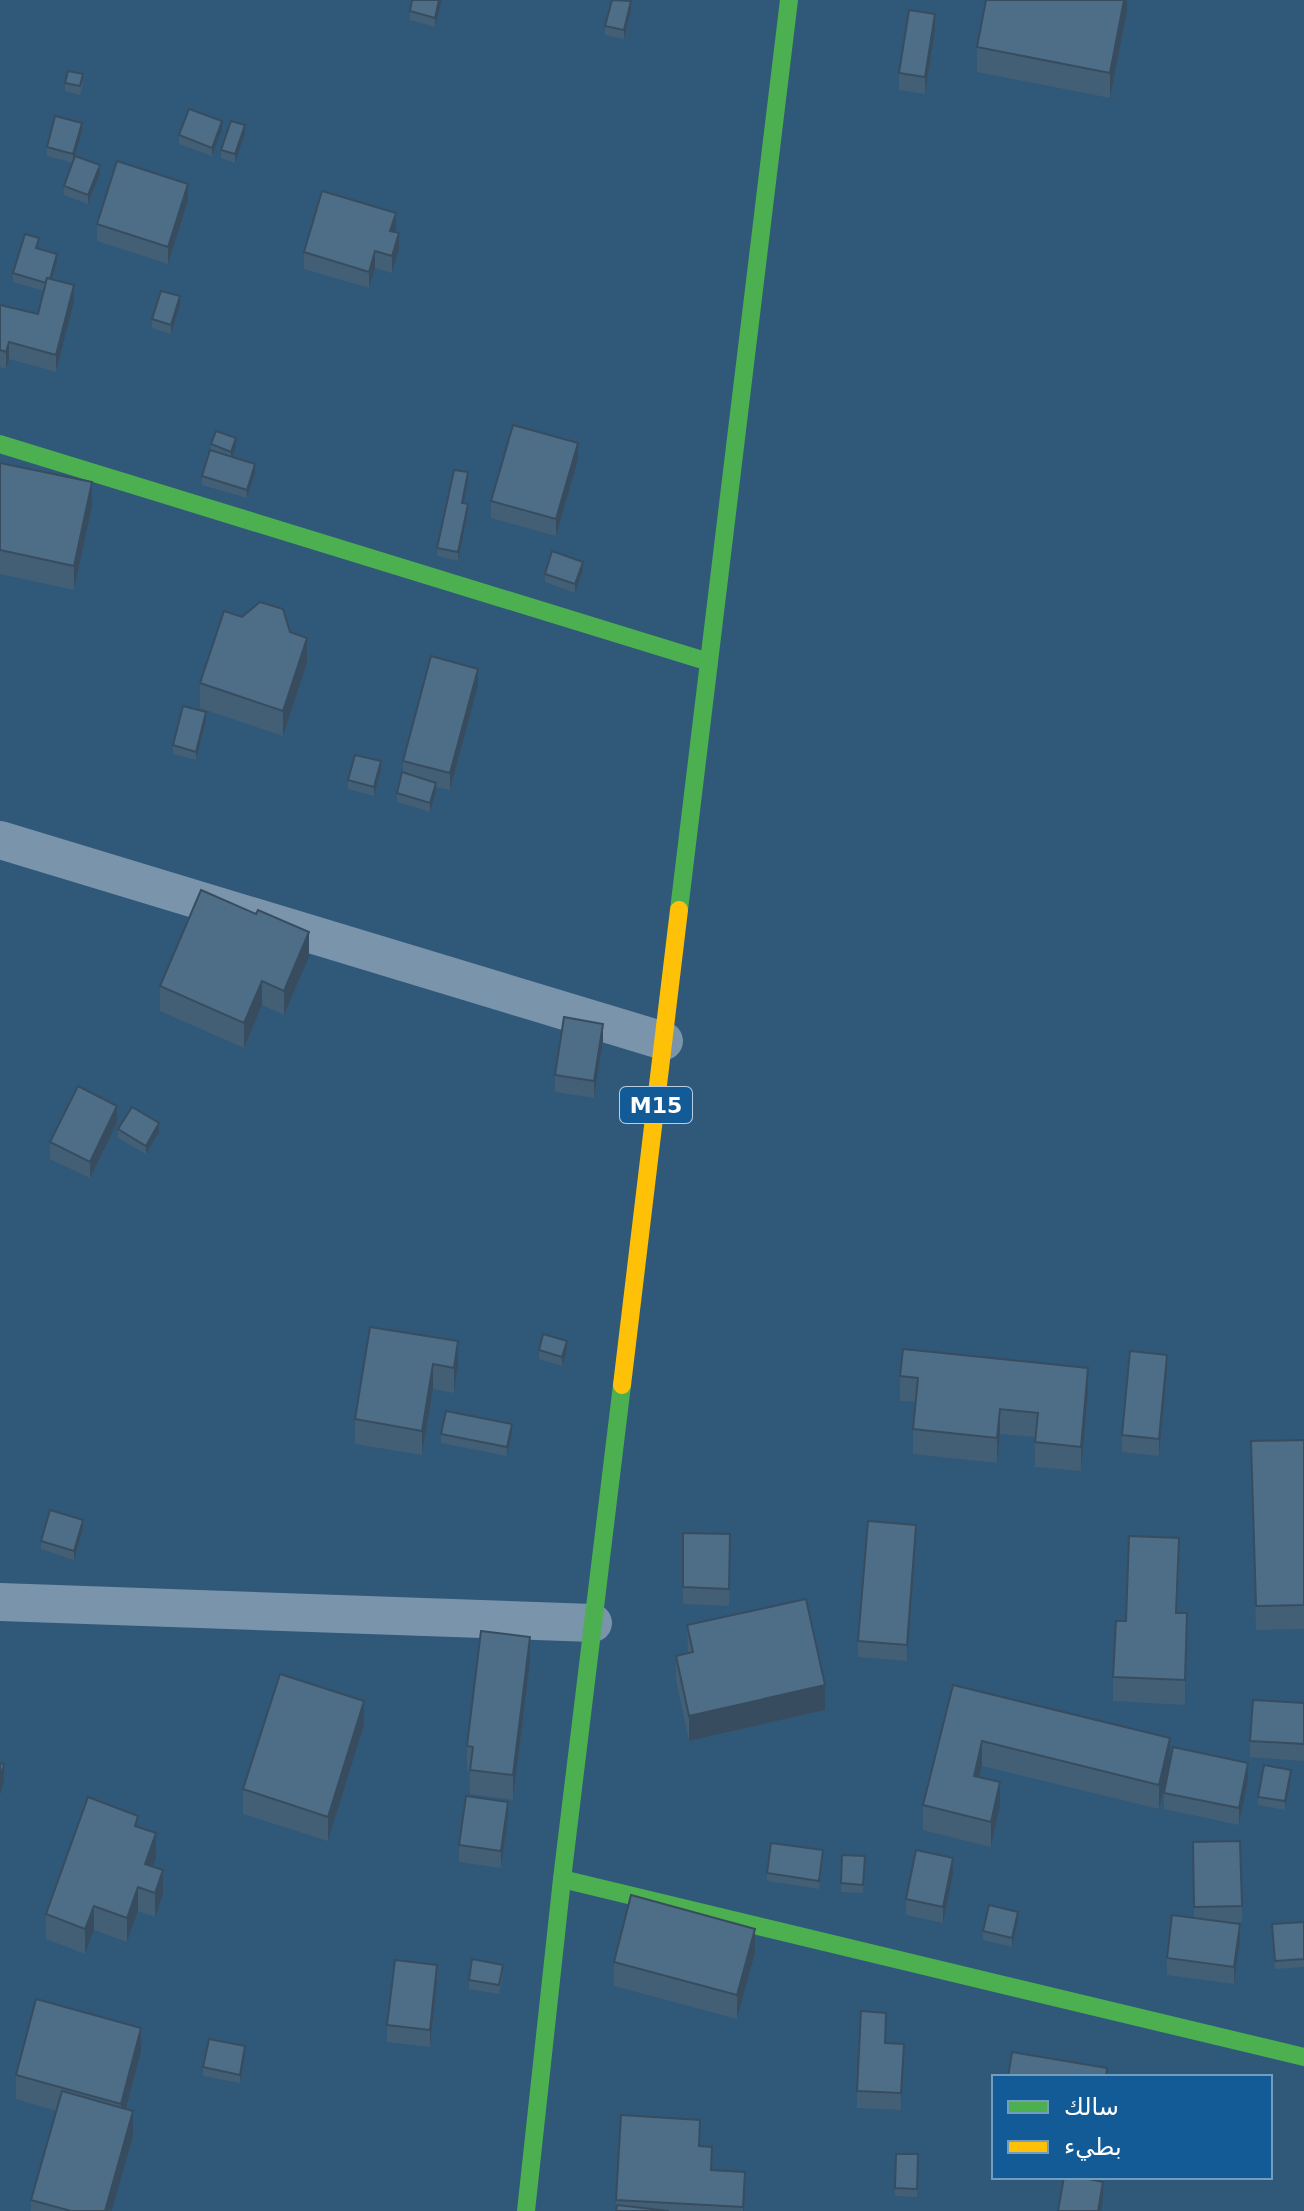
<svg xmlns="http://www.w3.org/2000/svg" width="1304" height="2211" font-family="'DejaVu Sans','Noto Naskh Arabic',sans-serif">
  <style>
    .lines { fill: none; stroke-linecap: round; stroke-linejoin: round }
    .street { stroke: #7a94ab; stroke-width: 38 }
    .fast { stroke: #4caf50; stroke-width: 18 }
    .slow { stroke: #ffc107; stroke-width: 18 }
    .wall { fill: #435f75 }
    .shaded-wall { fill: #374d5f }
    .building { fill: #4e6e88; stroke: #374d5f; stroke-width: 2 }
    .labels { text-anchor: middle; stroke-width: 6; stroke-linejoin: round; paint-order: stroke }
    .shield { fill: #125b97; stroke: #b8cee0; stroke-width: 2 }
    .shield-label { font-size: 22px; font-weight: bold; fill: #fff }
  </style>
  <rect width="100%" height="100%" fill="#305879"/>
  <g class="lines">
    <g class="street">
      <path d="M0 840 664 1041"/>
      <path d="M0 1602 593 1623"/>
    </g>
    <g class="fast">
      <path d="M0 444 709 662"/>
      <path d="M679 910 789 0"/>
      <path d="M562 1879 1304 2057"/>
      <path d="M526 2211 562 1879 622 1385"/>
    </g>
    <path class="slow" d="M622 1385 679 910"/>
  </g>
  <g class="wall">
    <path d="M442 0 435 27 410 20V11Z"/>
    <path d="M1127 0V12L1110 98 977 72V47Z"/>
    <path d="M631 10 624 39 605 35V26Z"/>
    <path d="M935 31 925 94 899 90V73Z"/>
    <path d="M65 83H83L80 95 65 91Z"/>
    <path d="M222 130 212 156 179 144V135Z"/>
    <path d="M82 132 75 156 100 174 88 204 64 195V186L73 163 47 156V147Z"/>
    <path d="M245 134 235 163 221 158V150Z"/>
    <path d="M188 201 168 264 97 241V224Z"/>
    <path d="M396 230 399 250 392 273 375 268 369 288 304 269V252Z"/>
    <path d="M39 248 57 262 52 279 74 302 56 372 9 359 6 369 0 367V305L38 314 44 291 13 282V273Z"/>
    <path d="M180 305 171 334 152 328V319Z"/>
    <path d="M211 444 236 447 232 457 255 473 247 498 202 485V476L211 451Z"/>
    <path d="M578 460 556 536 491 518V501Z"/>
    <path d="M0 463 92 507 74 590 0 574Z"/>
    <path d="M468 481 463 503 468 513 458 561 437 556V548Z"/>
    <path d="M583 570 575 593 545 582V574Z"/>
    <path d="M290 632 307 663 283 736 200 708V683Z"/>
    <path d="M478 686 450 790 436 787V791L430 812 397 802V793L403 773V761Z"/>
    <path d="M206 721 196 760 173 754V745Z"/>
    <path d="M381 770 374 796 348 789V780Z"/>
    <path d="M309 957 284 1015 262 1005 244 1048 160 1011V986Z"/>
    <path d="M603 1041 594 1098 555 1092V1075Z"/>
    <path d="M117 1123 90 1178 50 1159V1142Z"/>
    <path d="M118 1129 159 1132 146 1154 118 1138Z"/>
    <path d="M370 1327 458 1366 454 1393 433 1389 422 1455 355 1444V1419Z"/>
    <path d="M539 1350H567L562 1366 539 1359Z"/>
    <path d="M1167 1372 1159 1456 1122 1452V1435Z"/>
    <path d="M900 1376 1088 1393 1081 1471 1035 1467V1437L1000 1434 997 1463 913 1454V1429L916 1402 900 1401Z"/>
    <path d="M512 1433 507 1456 441 1443V1434Z"/>
    <path d="M1304 1440V1629L1256 1630 1251 1441Z"/>
    <path d="M83 1529 74 1560 41 1549V1541Z"/>
    <path d="M683 1533 730 1534 729 1606 683 1604Z"/>
    <path d="M916 1542 907 1661 858 1657V1641Z"/>
    <path d="M1179 1563 1177 1613 1187 1638 1185 1705 1113 1701V1677L1126 1621Z"/>
    <path d="M687 1625 825 1710 689 1741 676 1680V1656L688 1653Z"/>
    <path d="M530 1662 513 1800 470 1794V1771H467V1746Z"/>
    <path d="M953 1685 1170 1762 1159 1809 982 1766 980 1777 1000 1806 991 1847 923 1830V1805Z"/>
    <path d="M1304 1703V1761L1250 1757V1741Z"/>
    <path d="M364 1725 328 1841 243 1814V1789Z"/>
    <path d="M1291 1779 1285 1810 1258 1805V1797Z"/>
    <path d="M1248 1780 1239 1825 1164 1809V1793Z"/>
    <path d="M508 1819 501 1868 459 1862V1845Z"/>
    <path d="M138 1827 156 1858 153 1866 163 1895 155 1917 138 1911 127 1942 94 1930 85 1954 46 1939V1914Z"/>
    <path d="M1193 1842 1242 1906V1922L1228 1923 1240 1941 1234 1984 1167 1975V1958L1194 1918Z"/>
    <path d="M842 1855 865 1856 863 1893 841 1892Z"/>
    <path d="M823 1859 819 1889 767 1881V1873Z"/>
    <path d="M953 1875 943 1923 906 1915V1899Z"/>
    <path d="M1018 1921 1012 1947 983 1940V1931Z"/>
    <path d="M1304 1922V1967L1275 1969 1272 1933Z"/>
    <path d="M755 1953 737 2019 614 1986V1962Z"/>
    <path d="M503 1973 499 1994 469 1989V1980Z"/>
    <path d="M437 1982 430 2047 387 2042V2025Z"/>
    <path d="M885 2043 904 2060 901 2110 857 2108V2091Z"/>
    <path d="M141 2052 126 2110 133 2136 112 2211H31V2200L56 2111 16 2099V2075Z"/>
    <path d="M245 2055 240 2083 203 2076V2067Z"/>
    <path d="M700 2146 712 2170 745 2196 744 2211H616V2200Z"/>
    <path d="M896 2154H918L917 2197 895 2196Z"/>
  </g>
  <g class="shaded-wall">
    <path d="M439 0H442L435 27V18Z"/>
    <path d="M1124 0H1127V12L1110 98V73Z"/>
    <path d="M631 1V10L624 39V30Z"/>
    <path d="M935 14V31L925 94V77Z"/>
    <path d="M222 121V130L212 156V148Z"/>
    <path d="M82 123V132L73 163V154Z"/>
    <path d="M245 125V134L235 163V154Z"/>
    <path d="M100 165V174L88 204V195Z"/>
    <path d="M188 184V201L168 264V247Z"/>
    <path d="M396 213V230L390 248V231Z"/>
    <path d="M399 233V250L392 273V256Z"/>
    <path d="M375 251V268L369 288V272Z"/>
    <path d="M57 254V262L48 292V284Z"/>
    <path d="M74 285V302L56 372V355Z"/>
    <path d="M180 296V305L171 334V325Z"/>
    <path d="M9 342V359L6 369V352Z"/>
    <path d="M236 438V447L231 461V452Z"/>
    <path d="M578 443V460L556 536V519Z"/>
    <path d="M255 464V473L247 498V490Z"/>
    <path d="M468 472V481L462 512V503Z"/>
    <path d="M92 482V507L74 590V566Z"/>
    <path d="M468 504V513L458 561V552Z"/>
    <path d="M583 562V570L575 593V584Z"/>
    <path d="M307 638V663L283 736V711Z"/>
    <path d="M478 669V686L450 790V773Z"/>
    <path d="M206 712V721L196 760V752Z"/>
    <path d="M381 761V770L374 796V787Z"/>
    <path d="M436 783V791L430 812V803Z"/>
    <path d="M309 932V957L284 1015V991Z"/>
    <path d="M262 981V1005L244 1048V1023Z"/>
    <path d="M603 1024V1041L594 1098V1081Z"/>
    <path d="M117 1106V1123L90 1178V1162Z"/>
    <path d="M159 1123V1132L146 1154V1146Z"/>
    <path d="M458 1341V1366L454 1393V1368Z"/>
    <path d="M567 1341V1350L562 1366V1357Z"/>
    <path d="M1167 1355V1372L1159 1456V1439Z"/>
    <path d="M433 1364V1389L422 1455V1431Z"/>
    <path d="M1088 1368V1393L1081 1471V1447Z"/>
    <path d="M1000 1409V1434L997 1463V1438Z"/>
    <path d="M512 1424V1433L507 1456V1447Z"/>
    <path d="M83 1520V1529L74 1560V1551Z"/>
    <path d="M916 1525V1542L907 1661V1645Z"/>
    <path d="M1187 1613V1638L1185 1705V1680Z"/>
    <path d="M530 1637V1662L513 1800V1775Z"/>
    <path d="M825 1685V1710L689 1741V1716Z"/>
    <path d="M364 1701V1725L328 1841V1817Z"/>
    <path d="M1170 1738V1762L1159 1809V1785Z"/>
    <path d="M982 1741V1766L974 1800V1776Z"/>
    <path d="M1248 1763V1780L1239 1825V1808Z"/>
    <path d="M4 1764V1781L0 1795V1778Z"/>
    <path d="M1291 1770V1779L1285 1810V1801Z"/>
    <path d="M1000 1782V1806L991 1847V1822Z"/>
    <path d="M508 1802V1819L501 1868V1851Z"/>
    <path d="M156 1833V1858L145 1888V1864Z"/>
    <path d="M953 1858V1875L943 1923V1907Z"/>
    <path d="M163 1870V1895L155 1917V1893Z"/>
    <path d="M138 1887V1911L127 1942V1918Z"/>
    <path d="M94 1906V1930L85 1954V1929Z"/>
    <path d="M1018 1912V1921L1012 1947V1938Z"/>
    <path d="M1240 1924V1941L1234 1984V1967Z"/>
    <path d="M755 1929V1953L737 2019V1995Z"/>
    <path d="M437 1965V1982L430 2047V2030Z"/>
    <path d="M141 2028V2052L121 2128V2104Z"/>
    <path d="M904 2044V2060L901 2110V2093Z"/>
    <path d="M245 2046V2055L240 2083V2075Z"/>
    <path d="M133 2111V2136L112 2211H105Z"/>
    <path d="M745 2172V2196L744 2211H743Z"/>
    <path d="M1103 2182V2199L1101 2211H1098Z"/>
  </g>
  <g class="building">
    <path d="M412 0H439L435 18 410 11Z"/>
    <path d="M612 0 631 1 624 30 605 26Z"/>
    <path d="M986 0H1124L1110 73 977 47Z"/>
    <path d="M909 10 935 14 925 77 899 73Z"/>
    <path d="M68 71 83 74 80 86 65 83Z"/>
    <path d="M189 109 222 121 212 148 179 135Z"/>
    <path d="M55 116 82 123 73 154 47 147Z"/>
    <path d="M231 121 245 125 235 154 221 150Z"/>
    <path d="M75 156 100 165 88 195 64 186Z"/>
    <path d="M117 161 188 184 168 247 97 224Z"/>
    <path d="M322 191 396 213 390 231 399 233 392 256 375 251 369 272 304 252Z"/>
    <path d="M25 234 39 238 36 248 57 254 50 279 47 278 46 283 13 273Z"/>
    <path d="M47 278 74 285 56 355 9 342 6 352 0 350V305L38 314Z"/>
    <path d="M161 291 180 296 171 325 152 319Z"/>
    <path d="M513 425 578 443 556 519 491 501Z"/>
    <path d="M216 431 236 438 231 452 211 444Z"/>
    <path d="M210 450 255 464 247 490 202 476Z"/>
    <path d="M0 463 92 482 74 566 0 550Z"/>
    <path d="M454 470 468 472 462 503 468 504 458 552 437 548Z"/>
    <path d="M552 551 583 562 575 584 545 574Z"/>
    <path d="M260 602 283 609 290 632 307 638 283 711 200 683 224 611 242 617Z"/>
    <path d="M431 656 478 669 450 773 403 761Z"/>
    <path d="M183 706 206 712 196 752 173 745Z"/>
    <path d="M355 755 381 761 374 787 348 780Z"/>
    <path d="M402 772 436 783 430 803 397 793Z"/>
    <path d="M201 890 256 914 258 910 309 932 284 991 262 981 244 1023 160 986Z"/>
    <path d="M564 1017 603 1024 594 1081 555 1075Z"/>
    <path d="M78 1086 117 1106 90 1162 50 1142Z"/>
    <path d="M132 1107 159 1123 146 1146 118 1129Z"/>
    <path d="M370 1327 458 1341 454 1368 433 1364 422 1431 355 1419Z"/>
    <path d="M543 1334 567 1341 562 1357 539 1350Z"/>
    <path d="M903 1349 1088 1368 1081 1447 1035 1442 1038 1413 1000 1409 997 1438 913 1429 918 1378 900 1376Z"/>
    <path d="M1130 1351 1167 1355 1159 1439 1122 1435Z"/>
    <path d="M446 1411 512 1424 507 1447 441 1434Z"/>
    <path d="M1304 1440V1605L1256 1606 1251 1441Z"/>
    <path d="M50 1510 83 1520 74 1551 41 1541Z"/>
    <path d="M868 1521 916 1525 907 1645 858 1641Z"/>
    <path d="M683 1533 730 1534 729 1589 683 1587Z"/>
    <path d="M1129 1536 1179 1538 1176 1613H1187L1185 1680 1113 1677 1116 1621H1126Z"/>
    <path d="M806 1599 825 1685 689 1716 676 1656 693 1652 687 1625Z"/>
    <path d="M481 1631 530 1637 513 1775 470 1770 473 1747 467 1746Z"/>
    <path d="M280 1674 364 1701 328 1817 243 1789Z"/>
    <path d="M953 1685 1170 1738 1159 1785 982 1741 974 1776 1000 1782 991 1822 923 1805Z"/>
    <path d="M1253 1700 1304 1703V1744L1250 1741Z"/>
    <path d="M1173 1747 1248 1763 1239 1808 1164 1793Z"/>
    <path d="M0 1763 4 1764 0 1778Z"/>
    <path d="M1264 1765 1291 1770 1285 1801 1258 1797Z"/>
    <path d="M466 1796 508 1802 501 1851 459 1845Z"/>
    <path d="M88 1797 138 1816 135 1826 156 1833 145 1864 163 1870 155 1893 138 1887 127 1918 94 1906 85 1929 46 1914Z"/>
    <path d="M1240 1841 1242 1906 1194 1907 1193 1842Z"/>
    <path d="M771 1843 823 1850 819 1881 767 1873Z"/>
    <path d="M916 1850 953 1858 943 1907 906 1899Z"/>
    <path d="M842 1855 865 1856 863 1885 841 1883Z"/>
    <path d="M631 1895 755 1929 737 1995 614 1962Z"/>
    <path d="M989 1905 1018 1912 1012 1938 983 1931Z"/>
    <path d="M1172 1915 1240 1924 1234 1967 1167 1958Z"/>
    <path d="M1304 1922V1959L1275 1961 1272 1924Z"/>
    <path d="M472 1959 503 1965 499 1985 469 1980Z"/>
    <path d="M395 1960 437 1965 430 2030 387 2025Z"/>
    <path d="M36 1999 141 2028 121 2104 16 2075Z"/>
    <path d="M861 2011 886 2013 885 2043 904 2044 901 2093 857 2091Z"/>
    <path d="M209 2039 245 2046 240 2075 203 2067Z"/>
    <path d="M1012 2052 1107 2068 1106 2077H1008Z"/>
    <path d="M62 2091 133 2111 105 2211H71L31 2200Z"/>
    <path d="M621 2115 700 2120 699 2146 712 2147 711 2170 745 2172 743 2207 616 2200Z"/>
    <path d="M896 2154H918L917 2189 895 2188Z"/>
    <path d="M1064 2177H1079L1103 2182 1098 2211H1058Z"/>
    <path d="M617 2205 669 2211H616Z"/>
  </g>
  <g class="labels">
    <rect class="shield" x="620" y="1087" width="72" height="36" rx="6"/>
    <g class="shield-label">
      <text x="656" y="1113">M15</text>
    </g>
  </g>
  <rect x="992" y="2075" width="280" height="104" fill="#125b97" stroke="#719dc1" stroke-width="2"/>
  <rect x="1008" y="2101" width="40" height="12" fill="#4caf50" stroke="#719dc1" stroke-width="2"/>
  <text x="1064" y="2115" font-size="24" fill="#ffffff">سالك</text>
  <rect x="1008" y="2141" width="40" height="12" fill="#ffc107" stroke="#719dc1" stroke-width="2"/>
  <text x="1064" y="2155" font-size="24" fill="#ffffff">بطيء</text>
</svg>
